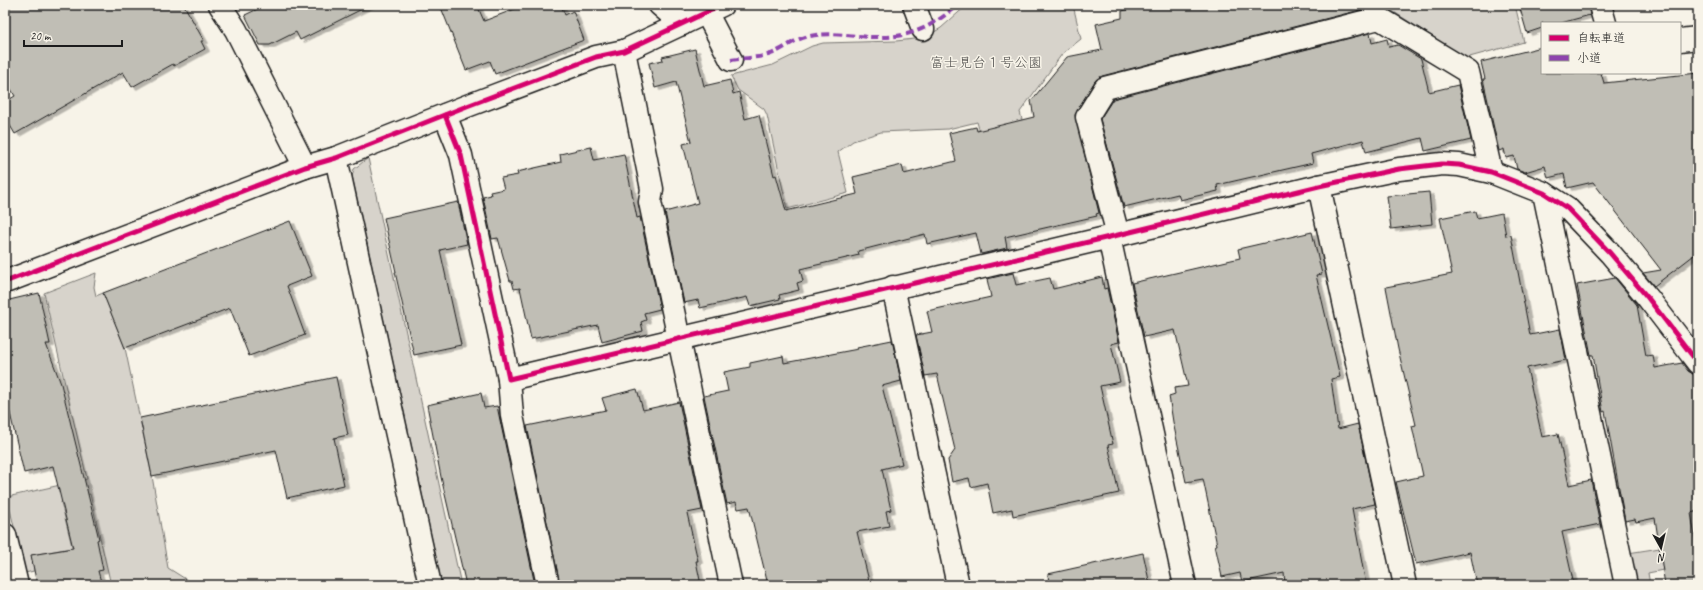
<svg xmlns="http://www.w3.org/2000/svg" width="1703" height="590" font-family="Caveat,'Klee One',sans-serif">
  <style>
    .green { fill: #d7d3cb; stroke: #7a7874 }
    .building { fill: #c0beb5; stroke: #1c1c1c; filter: url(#shadow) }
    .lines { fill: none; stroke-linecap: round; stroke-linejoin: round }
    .minor-casing { stroke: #1c1c1c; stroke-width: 25 }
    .minor { stroke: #f7f3e8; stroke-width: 22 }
    .quiet { stroke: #8e44ad; stroke-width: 4; stroke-dasharray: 8 4; stroke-linecap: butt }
    .cycleway-casing { stroke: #f7f3e8; stroke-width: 8 }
    .cycleway { stroke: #d6006c; stroke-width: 5 }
    .labels { text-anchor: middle; stroke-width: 3; stroke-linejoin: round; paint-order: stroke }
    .park-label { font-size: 14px; fill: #545351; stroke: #f7f3e8 }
  </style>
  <defs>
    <filter id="shadow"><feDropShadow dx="4.5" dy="2.5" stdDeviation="0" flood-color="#0004"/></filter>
  </defs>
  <rect width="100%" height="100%" fill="#f7f3e8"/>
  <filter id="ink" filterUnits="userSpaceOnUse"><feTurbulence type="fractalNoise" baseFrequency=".025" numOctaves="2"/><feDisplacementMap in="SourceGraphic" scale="8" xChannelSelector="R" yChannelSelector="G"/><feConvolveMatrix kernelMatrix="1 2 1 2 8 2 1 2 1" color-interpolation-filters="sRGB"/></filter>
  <g filter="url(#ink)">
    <g class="green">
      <path d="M967 5H1073L1081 39 1062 54 1020 112 1033 161 991 171 977 122 948 129 881 132 853 141 838 152 848 193 787 209 767 115 764 109 738 90 731 76 773 65 812 46 823 43 896 41 924 38 941 28Z"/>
      <path d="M1395 5H1515L1524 42 1466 58 1386 7Z"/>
      <path d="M368 158 461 585H442L352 176 354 169Z"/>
      <path d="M96 273 94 287 96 296 103 293 125 348 152 476 168 568 195 585H111L90 494 61 502 72 546 71 548 32 555 34 571 25 573 7 497 87 479 44 293Z"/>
      <path d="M1660 548 1663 570 1648 573 1650 585H1635L1628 553Z"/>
    </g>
    <g class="building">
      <path d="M5 5H184L204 41H201L205 49 174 66 173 64 132 87 123 72 15 134 5 117V102L15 96 5 79Z"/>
      <path d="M266 5H370L300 40 296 32 270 45H260L245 15Z"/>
      <path d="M440 5H477L484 21 525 5H561L565 15 573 11 584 40 495 74 490 61 466 70Z"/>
      <path d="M1149 5H1363L1364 9 1102 76 1095 81 1075 115 1099 213 1096 214 1097 216 1005 237 1007 248 981 254 976 233 927 244 925 234 858 251 859 255 800 269 803 281 797 283 799 290 779 295 780 299 750 306 747 297 700 308 698 300 684 303 665 212 698 203 683 144 691 142 676 82 655 88 649 63 663 60 662 57 695 49 704 86 730 80 733 94 739 92 745 119 759 115 774 176 776 175 786 211 857 194 853 177 902 165 904 174 956 161 949 133 976 127 977 131 1034 117 1031 101 1067 57 1102 50 1096 24 1122 18V11Z"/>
      <path d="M1519 5H1588L1590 15 1561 23H1542V28L1527 33Z"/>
      <path d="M1370 33 1372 43 1387 39 1389 47 1398 45 1421 59 1429 92 1458 85 1471 140 1425 151 1422 138 1366 152 1363 140 1311 154 1313 163 1217 185 1218 191 1180 200 1178 194 1124 207 1100 119 1113 99Z"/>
      <path d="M1542 47V73H1601L1604 83 1698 73V252L1654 286 1643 273 1661 270 1593 182 1567 188 1564 174 1548 178 1545 166 1525 172 1517 169 1514 156 1506 158 1504 149 1499 151 1483 79H1485L1481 62Z"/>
      <path d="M591 147 594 160 624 154 637 218 640 217 660 309 644 313 646 320 641 322 643 331 602 342 598 325 531 339 520 288 514 289 512 281H510L498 238 492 239 483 197 491 195 490 192 504 189 501 178 518 175 517 172 561 162 560 154Z"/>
      <path d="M1429 192 1432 224 1391 229 1387 196Z"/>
      <path d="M458 202 467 244 440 250 461 345 414 355 395 272H396L384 218Z"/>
      <path d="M1475 211 1477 218 1502 213 1506 236 1511 235 1530 335 1560 329 1566 360 1527 368 1542 437 1558 434 1569 485 1591 480 1600 524 1562 532 1574 585H1477L1470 552 1416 564 1396 482 1423 476 1412 426 1416 425 1398 349 1386 287 1452 274 1440 218Z"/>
      <path d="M290 221 312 276 287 286 305 335 249 356 230 308 125 348 103 293Z"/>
      <path d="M1312 232 1322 274 1316 275 1340 377 1331 379 1338 429 1358 424 1375 504 1352 509 1366 585H1285L1284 573 1242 582 1240 573 1222 577 1215 545H1217L1203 479 1186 482 1173 422 1169 396 1175 394 1174 388 1188 386 1175 330 1144 337 1132 283 1240 258 1238 249Z"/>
      <path d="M1013 273 1016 285 1050 278 1053 289 1102 277 1104 289 1107 288 1119 342 1111 344 1120 382 1100 386 1113 444 1108 445 1119 493 1013 516 1012 509 993 513 987 483 971 487 969 478 952 482 948 460 955 450 937 374 925 376 916 335 932 332 927 311 991 297 987 279Z"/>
      <path d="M1615 278 1637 305 1646 356 1653 355 1655 368 1682 363 1688 371 1693 374 1698 375V511L1691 513 1698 555V585H1665L1655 518 1636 522 1635 519 1625 521 1605 411 1603 412 1593 355H1591L1577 285Z"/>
      <path d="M39 293 50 344H46L61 384 99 539 97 540 103 570 98 571 101 582 84 585H37L31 555 73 548 53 466 24 473 5 392V301Z"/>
      <path d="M892 340 901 381 882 386 902 464 882 469 891 510 886 511 889 526 857 532 870 585H768L749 507 738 509 736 502 727 504 704 396 728 391 724 372 750 367V363L783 356 784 363 858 349 857 347Z"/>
      <path d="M336 377 348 435 334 438 344 485 287 498 276 450 152 476 140 418Z"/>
      <path d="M637 389 643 410 679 402 702 510 687 513 698 561H696L701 585H560L527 426 606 410 602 398Z"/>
      <path d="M481 393 484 408 497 406 535 585H466L441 477 427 405Z"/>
      <path d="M1143 553 1150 585H1049L1048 574Z"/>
    </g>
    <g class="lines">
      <defs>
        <g id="minor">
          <path d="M220 5 236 30 305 167"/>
          <path d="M660 5 682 24"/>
          <path d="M914 5 923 29"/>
          <path d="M1600 5 1605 23"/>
          <path d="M706 12 731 60"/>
          <path d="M1680 40 1698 38"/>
          <path d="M624 51 652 189 650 202 731 585"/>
          <path d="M445 115 461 155 509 379 1118 235 1319 186 1399 169 1442 164 1459 165 1491 172 1544 193 1567 208 1610 253 1648 298 1698 363"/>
          <path d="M336 158 430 585"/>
          <path d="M1319 186 1405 585"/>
          <path d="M1544 193 1626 585"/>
          <path d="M1118 235 1087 117 1105 88 1379 18 1468 72 1491 172"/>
          <path d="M1109 237 1185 585"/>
          <path d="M5 282 305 167 336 158 467 106 596 57 624 51 722 5"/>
          <path d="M893 287 958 585"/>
          <path d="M509 379 512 416 548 585"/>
          <path d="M5 535 17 585"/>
        </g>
      </defs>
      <use href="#minor" class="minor-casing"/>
      <use href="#minor" class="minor"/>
      <path class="quiet" d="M731 60C744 58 759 58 771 54 784 49 796 38 810 36 834 31 858 38 883 37 912 37 937 24 957 5"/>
      <defs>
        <g id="cycleway">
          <path d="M445 115 461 155 509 379 1118 235 1319 186 1399 169 1442 164 1459 165 1491 172 1544 193 1567 208 1610 253 1648 298 1698 363"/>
          <path d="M5 282 305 167 336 158 467 106 596 57 624 51 722 5"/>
        </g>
      </defs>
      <use href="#cycleway" class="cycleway-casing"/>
      <use href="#cycleway" class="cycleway"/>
    </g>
  </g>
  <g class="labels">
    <g class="park-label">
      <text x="986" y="67">富士見台１号公園</text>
    </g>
  </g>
  <rect width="1703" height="590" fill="none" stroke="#f7f3e8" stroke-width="20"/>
  <rect x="10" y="10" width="1683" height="570" fill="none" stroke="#1c1c1c" stroke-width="1.5" filter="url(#ink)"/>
  <rect x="1541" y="22" width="140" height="52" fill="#f7f3e8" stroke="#9f9d96"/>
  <rect x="1549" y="35" width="20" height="6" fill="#d6006c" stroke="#9f9d96"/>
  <text x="1577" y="42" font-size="12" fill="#1c1c1c">自転車道</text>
  <rect x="1549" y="55" width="20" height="6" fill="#8e44ad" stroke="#9f9d96"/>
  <text x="1577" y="62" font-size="12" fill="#1c1c1c">小道</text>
  <g transform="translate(1661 548) rotate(172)" stroke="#f7f3e8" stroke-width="3" paint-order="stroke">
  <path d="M0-3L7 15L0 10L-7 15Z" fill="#1c1c1c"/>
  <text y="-6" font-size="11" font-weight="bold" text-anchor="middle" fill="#1c1c1c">N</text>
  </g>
  <path d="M24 40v6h98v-6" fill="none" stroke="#1c1c1c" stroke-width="2"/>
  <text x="30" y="40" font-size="12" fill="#1c1c1c" stroke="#f7f3e8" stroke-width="3" paint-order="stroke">20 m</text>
</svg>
